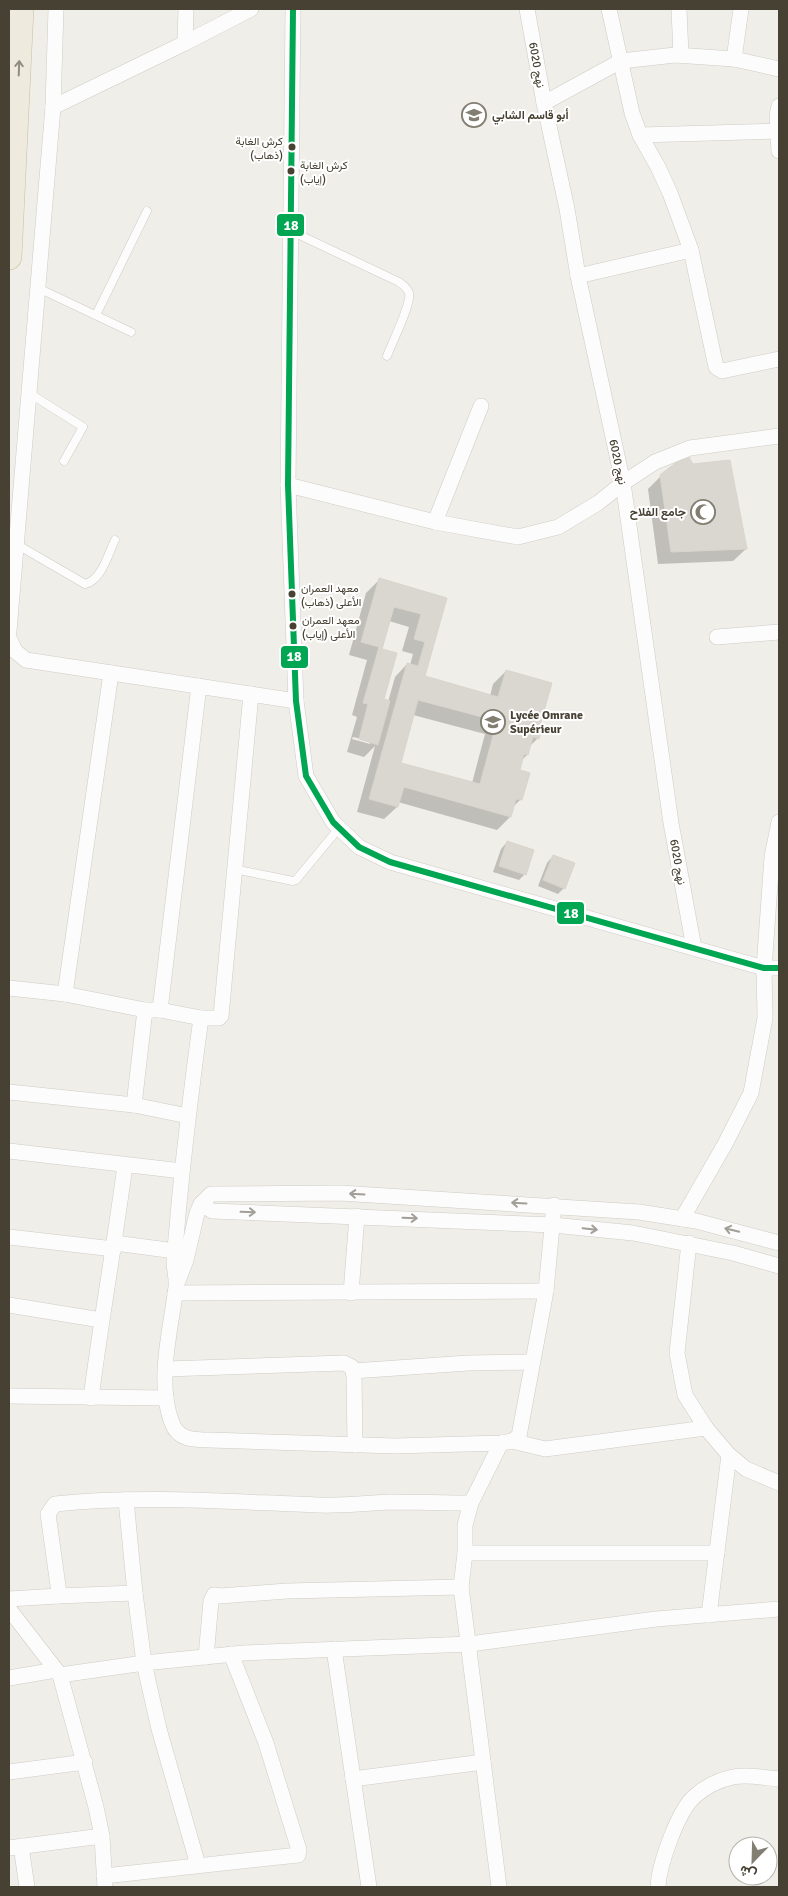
<svg xmlns="http://www.w3.org/2000/svg" width="788" height="1896" font-family="Signika,Vazirmatn,sans-serif">
  <style>
    .shadow { fill: #0003; fill-rule: evenodd }
    .building { fill: #dad7d0; stroke: #d8d5ce; fill-rule: evenodd }
    .lines { fill: none; stroke-linecap: round; stroke-linejoin: round }
    .service-casing { stroke: #ceccc5; stroke-width: 9 }
    .minor-casing { stroke: #ceccc5; stroke-width: 16 }
    .trunk-casing { stroke: #cbbfa0; stroke-width: 26 }
    .service { stroke: #fdfcfc; stroke-width: 8 }
    .minor { stroke: #fdfcfc; stroke-width: 15 }
    .trunk { stroke: #eeeadd; stroke-width: 25 }
    .bus-1-casing { stroke: #fff; stroke-width: 10 }
    .bus-1 { stroke: #00a651; stroke-width: 6 }
    .oneway { stroke: #928d7f }
    .oneway2 { stroke: #a29e98 }
    .bus-dot { fill: #474133; stroke: #fff; stroke-width: 2 }
    .labels { text-anchor: middle; stroke-width: 4; stroke-linejoin: round; paint-order: stroke }
    .bus-label { font-size: 11px; fill: #474133; stroke: #fff; text-anchor: start }
    .street-label { font-size: 12px; fill: #474133; stroke: #fff }
    .poi-label { font-size: 12px; font-weight: bold; fill: #474133; stroke: #fff; text-anchor: start }
    .line-badge { stroke: #fff; stroke-width: 2 }
    .badge-label { font-size: 14px; text-anchor: middle; font-weight: bold; fill: #fff }
  </style>
  <rect width="100%" height="100%" fill="#f0eee8"/>
  <g class="shadow">
    <path d="M661 476 746 549 733 561 658 564 648 489Z"/>
    <path d="M379 580 446 599 424 677 490 696 493 684 506 671 539 726 538 738 529 747 527 755 521 761 518 771 521 799 512 808 510 817 497 830 398 802 397 807 384 819 357 812 375 746 364 757 347 752 357 717 352 715 367 660 349 655 366 593ZM389 621 409 627 402 651 413 654 410 665 407 664 395 677 388 702 382 700 381 650ZM413 715 485 734 472 783 400 764ZM353 737 370 741V744L352 739Z"/>
    <path d="M507 842 525 874 519 880 493 872 501 849Z"/>
    <path d="M553 856 564 888 558 894 538 886 547 863Z"/>
  </g>
  <g class="building">
    <path d="M687 454 693 464 730 460 747 549 671 552 660 475Z"/>
    <path d="M379 578 447 598 425 676 498 697 506 670 552 683 540 725H543L539 739 533 737 528 755 524 754 520 770 530 773 522 800 516 799 511 817 404 787 398 807 369 799 407 663 418 666 425 642 414 639 421 614 394 607 382 649 397 653 384 699 390 701 378 745 359 739 368 704 363 703 379 647 361 642ZM418 700 497 721 480 784 401 763Z"/>
    <path d="M507 841 534 850 526 875 499 866Z"/>
    <path d="M553 855 575 863 565 889 543 880Z"/>
  </g>
  <g class="lines">
    <defs>
      <g id="service">
        <path d="M291 231 399 282C403 285 408 288 409 293 412 303 391 345 387 356"/>
        <path d="M38 288 131 332"/>
        <path d="M96 315 147 211"/>
        <path d="M29 393 83 427 64 461"/>
        <path d="M16 544 85 584C102 580 108 554 115 540"/>
        <path d="M234 869 293 881 296 880 339 828"/>
      </g>
      <g id="minor">
        <path d="M293 9 288 485 296 701 306 776 333 822 359 847 390 862 764 968H779"/>
        <path d="M527 9 544 103 567 209 578 276 623 483 671 823 694 948"/>
        <path d="M609 9 632 113 640 135 658 167 670 193 691 250 716 367 722 371 779 359"/>
        <path d="M679 9 681 55"/>
        <path d="M741 9 734 59 779 69"/>
        <path d="M185 43 186 9"/>
        <path d="M544 103 621 61 675 55 734 59"/>
        <path d="M779 106 777 116 779 151"/>
        <path d="M53 107 185 43 251 9"/>
        <path d="M640 135 777 131"/>
        <path d="M578 276 691 250"/>
        <path d="M288 485 435 522 518 537 558 527 598 503 623 483 655 462 690 448 779 436"/>
        <path d="M435 522 481 406"/>
        <path d="M9 631 53 107 56 9"/>
        <path d="M717 637 779 632"/>
        <path d="M9 638 15 651 26 660 296 701"/>
        <path d="M9 988 65 994 145 1010H160L201 1018H219L221 1016 251 694"/>
        <path d="M65 994 111 673"/>
        <path d="M160 1010 199 686"/>
        <path d="M201 1018C192 1084 184 1149 178 1215 177 1230 175 1246 174 1261 174 1269 177 1278 176 1287 171 1329 156 1382 172 1423 178 1440 194 1440 210 1440L395 1446 501 1443 512 1441 519 1436 546 1291 554 1205"/>
        <path d="M9 1092 134 1105 188 1116"/>
        <path d="M134 1105 145 1010"/>
        <path d="M9 1151 182 1171"/>
        <path d="M201 1204 212 1211 553 1225 633 1233 733 1253 779 1266"/>
        <path d="M682 1219 725 1144 751 1093 765 1018 764 968 772 857 779 822"/>
        <path d="M9 1237 114 1249"/>
        <path d="M115 1243 175 1251"/>
        <path d="M689 1243 677 1353 685 1395 706 1428 729 1455 746 1469 779 1483"/>
        <path d="M178 1281 186 1260 197 1213 201 1204 211 1194 340 1193 639 1212 696 1221 779 1243"/>
        <path d="M175 1293 546 1291"/>
        <path d="M351 1293 357 1216"/>
        <path d="M9 1305 101 1320"/>
        <path d="M166 1369 344 1363 352 1367 354 1376 355 1445"/>
        <path d="M353 1371 468 1363 532 1362"/>
        <path d="M9 1396 166 1398"/>
        <path d="M91 1398C101 1320 115 1242 125 1165"/>
        <path d="M512 1441 545 1449 706 1428"/>
        <path d="M465 1553H717"/>
        <path d="M135 1593 144 1663 159 1729 198 1865"/>
        <path d="M58 1596 135 1593 126 1500"/>
        <path d="M9 1599 58 1596 59 1593 48 1514 55 1504C143 1495 230 1502 318 1505 342 1506 366 1503 390 1502 417 1502 444 1503 471 1503"/>
        <path d="M9 1609 60 1675 96 1807 102 1836 105 1887"/>
        <path d="M709 1615 729 1455"/>
        <path d="M334 1649 369 1887"/>
        <path d="M206 1657 211 1601 214 1595 220 1596 287 1591 461 1587"/>
        <path d="M60 1675 144 1663 244 1653 470 1644 656 1619 779 1609"/>
        <path d="M9 1678 56 1670"/>
        <path d="M9 1772 85 1762"/>
        <path d="M353 1779 483 1762"/>
        <path d="M21 1846 27 1887"/>
        <path d="M9 1848 102 1836"/>
        <path d="M104 1876 298 1855 299 1850 266 1743 231 1654"/>
        <path d="M499 1887 461 1587 465 1553V1525L471 1503 501 1443"/>
        <path d="M658 1887C659 1865 678 1810 695 1796 706 1786 719 1780 733 1777 747 1774 765 1778 779 1779"/>
      </g>
      <path id="trunk" d="M9 257 21 9"/>
    </defs>
    <use href="#service" class="service-casing"/>
    <use href="#minor" class="minor-casing"/>
    <use href="#trunk" class="trunk-casing"/>
    <use href="#service" class="service"/>
    <use href="#minor" class="minor"/>
    <use href="#trunk" class="trunk"/>
    <defs>
      <path id="bus-1" d="M293 9 288 485 296 701 306 776 333 822 359 847 390 862 764 968H779"/>
    </defs>
    <use href="#bus-1" class="bus-1-casing"/>
    <use href="#bus-1" class="bus-1"/>
  </g>
  <defs><path id="oneway-shaft" d="M-6 0H5M1.5-3L5.5 0L1.5 3" fill="none" stroke-width="1.6" stroke-linecap="round" stroke-linejoin="round" transform="scale(1.25)"/></defs>
  <use class="oneway" href="#oneway-shaft" transform="translate(19 68) rotate(-88)"/>
  <g class="oneway2">
    <use href="#oneway-shaft" transform="translate(357 1194) rotate(-177)"/>
    <use href="#oneway-shaft" transform="translate(519 1203) rotate(-177)"/>
    <use href="#oneway-shaft" transform="translate(248 1212) rotate(2)"/>
    <use href="#oneway-shaft" transform="translate(410 1218) rotate(2)"/>
    <use href="#oneway-shaft" transform="translate(590 1229) rotate(6)"/>
    <use href="#oneway-shaft" transform="translate(732 1230) rotate(-166)"/>
  </g>
  <defs>
    <symbol id="school-ring" viewBox="-11 -11 22 22"><circle r="9.5" fill="#fff" stroke="#827e72" stroke-width="1.5"/><path d="M0-5L7-2L0 1L-7-2ZM-4 1L0 2.5L4 1V4Q0 6-4 4Z" fill="#827e72"/></symbol>
    <symbol id="mosque-ring" viewBox="-11 -11 22 22"><circle r="9.5" fill="#fff" stroke="#827e72" stroke-width="1.5"/><path d="M3.5-4.9A6 6 0 1 0 3.5 4.9A5 5 0 1 1 3.5-4.9Z" fill="#827e72"/></symbol>
  </defs>
  <g fill-rule="evenodd">
    <use href="#school-ring" x="460" y="101" width="28" height="28"/>
    <use href="#mosque-ring" x="689" y="498" width="28" height="28"/>
    <use href="#school-ring" x="479" y="708" width="28" height="28"/>
  </g>
  <g class="bus-dot">
    <circle cx="292" cy="147" r="4.5"/>
    <circle cx="291" cy="171" r="4.5"/>
    <circle cx="292" cy="594" r="4.5"/>
    <circle cx="293" cy="626" r="4.5"/>
  </g>
  <g class="labels">
    <g class="bus-label">
      <text x="283" y="145" text-anchor="end">كرش الغابة<tspan x="283" dy="14">(ذهاب)</tspan></text>
      <text x="300" y="169">كرش الغابة<tspan x="300" dy="14">(إياب)</tspan></text>
      <text x="301" y="592">معهد العمران<tspan x="301" dy="14">الأعلى (ذهاب)</tspan></text>
      <text x="302" y="624">معهد العمران<tspan x="302" dy="14">الأعلى (إياب)</tspan></text>
    </g>
    <g class="street-label">
      <text transform="translate(537 65) rotate(80)" y="4">نهج 6020</text>
      <text transform="translate(618 462) rotate(78)" y="4">نهج 6020</text>
      <text transform="translate(678 862) rotate(80)" y="4">نهج 6020</text>
    </g>
    <g class="poi-label">
      <text x="492" y="119">أبو قاسم الشابي</text>
      <text x="686" y="516" text-anchor="end">جامع الفلاح</text>
      <text x="510" y="719">Lycée Omrane<tspan x="510" dy="14">Supérieur</tspan></text>
    </g>
  </g>
  <g class="line-badge">
    <rect x="276" y="213" width="29" height="24" rx="5" fill="#00a651"/>
    <rect x="280" y="645" width="29" height="24" rx="5" fill="#00a651"/>
    <rect x="556" y="901" width="29" height="24" rx="5" fill="#00a651"/>
  </g>
  <g class="badge-label">
    <text x="291" y="230">18</text>
    <text x="294" y="661">18</text>
    <text x="571" y="918">18</text>
  </g>
  <rect width="788" height="1896" fill="none" stroke="#474133" stroke-width="20"/>
  <g transform="translate(753 1861) rotate(203)"><circle r="24" fill="#ffffff" stroke="#b5b3ad"/>
  <path d="M0-4L9 19L0 12L-9 19Z" fill="#827e72"/>
  <text y="-8" font-size="14" font-weight="bold" text-anchor="middle" fill="#474133">ش</text>
  </g>
</svg>
